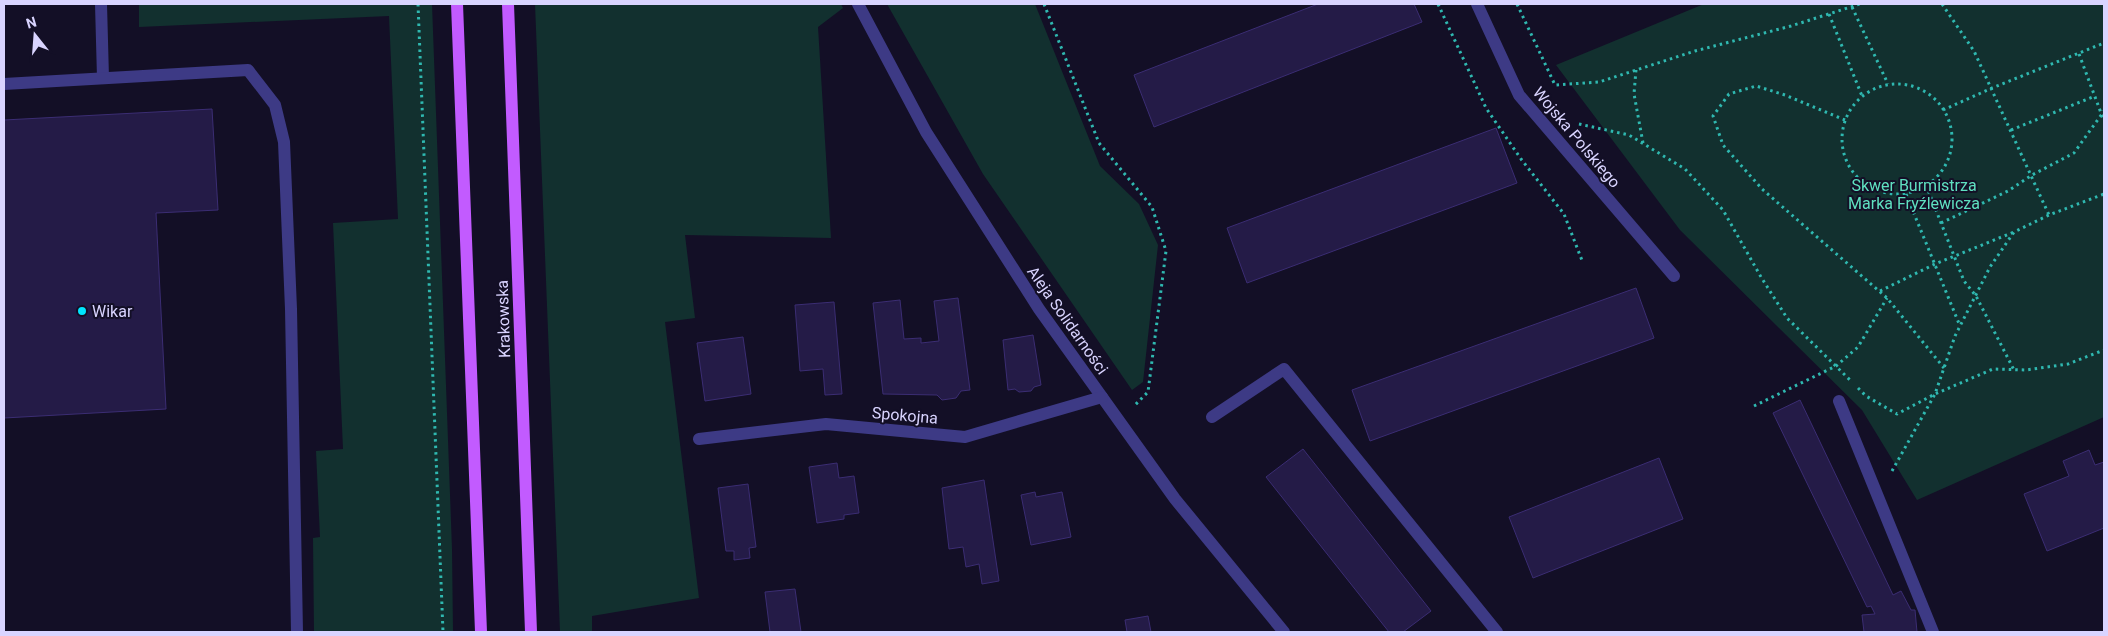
<svg xmlns="http://www.w3.org/2000/svg" width="2108" height="636" font-family="Roboto,sans-serif">
  <style>
    .green { fill: #12302f }
    .building { fill: #241b47; stroke: #3b2d73 }
    .lines { fill: none; stroke-linecap: round; stroke-linejoin: round }
    .path { stroke: #2fb8b0; stroke-width: 3; stroke-dasharray: 2.5 4; stroke-linecap: butt }
    .minor { stroke: #3d3a85; stroke-width: 12 }
    .major { stroke: #c25bff; stroke-width: 12 }
    .poi-dot { fill: #00e5ff; stroke: #130f26; stroke-width: 2 }
    .labels { text-anchor: middle; stroke-width: 4; stroke-linejoin: round; paint-order: stroke }
    .street-label { font-size: 16px; fill: #d9d4ff; stroke: #130f26 }
    .park-label { font-size: 16px; fill: #5fe0c0; stroke: #130f26 }
    .poi-label { font-size: 16px; fill: #d9d4ff; stroke: #130f26; text-anchor: start }
  </style>
  <rect width="100%" height="100%" fill="#130f26"/>
  <g class="green">
    <path d="M139 4H432L452 549 453 632H314L313 538 320 537 316 451 343 449 333 223 398 219 389 16 139 27Z"/>
    <path d="M535 4H841L843 8 818 27 831 238 685 235 695 318 665 322 699 598 592 616V632H560Z"/>
    <path d="M887 4H1035L1100 166 1139 204 1158 245 1143 382 1132 390 983 174Z"/>
    <path d="M1704 4H2104V417L1917 500 1862 410 1680 230 1556 65Z"/>
  </g>
  <g class="building">
    <path d="M1318 4H1414L1422 22 1154 127 1134 75Z"/>
    <path d="M212 109 218 210 156 213 166 409 4 418V120Z"/>
    <path d="M1496 128 1517 183 1247 283 1227 228Z"/>
    <path d="M1636 288 1654 338 1370 441 1352 390Z"/>
    <path d="M958 298 970 390 961 391 956 398 942 400 937 395 883 394 873 303 900 300 904 339 921 338V343L939 341 934 301Z"/>
    <path d="M834 302 842 394 825 395 823 369 800 371 795 305Z"/>
    <path d="M1033 335 1041 385 1034 387 1031 391 1019 392 1015 389 1008 390 1003 340Z"/>
    <path d="M743 337 751 394 705 401 697 343Z"/>
    <path d="M1800 400 1893 595 1901 591 1911 610H1915L1917 632H1864L1862 615 1875 614 1871 606 1867 607 1773 413Z"/>
    <path d="M1303 449 1431 611 1403 632H1389L1266 477Z"/>
    <path d="M2089 450 2095 465 2104 462V528L2047 551 2024 494 2069 476 2063 461Z"/>
    <path d="M1659 458 1683 519 1533 578 1509 517Z"/>
    <path d="M837 463 839 478 854 476 859 513 844 515V519L817 523 809 467Z"/>
    <path d="M984 480 999 581 982 584 979 564 966 567 963 547 949 549 942 488Z"/>
    <path d="M748 484 756 547 749 548 750 558 734 560V551H726L718 488Z"/>
    <path d="M1035 492 1036 497 1062 492 1071 537 1031 545 1021 495Z"/>
    <path d="M795 589 801 632H770L765 592Z"/>
    <path d="M1148 616 1151 632H1127L1125 620Z"/>
  </g>
  <g class="lines">
    <g class="path">
      <path d="M418 4 443 632"/>
      <path d="M1044 4 1099 143 1152 207 1166 251 1148 392 1134 406"/>
      <path d="M1438 4 1486 108 1521 159 1564 214 1583 263"/>
      <path d="M1517 4 1555 85 1599 82 1695 51 1791 26 1860 4"/>
      <path d="M1942 4 1974 51 2049 215"/>
      <path d="M1852 7 1888 84"/>
      <path d="M1829 14 1862 96"/>
      <path d="M2079 54 2104 121"/>
      <path d="M1636 70 1634 94 1643 143"/>
      <circle cx="1897" cy="139" r="55"/>
      <path d="M1943 110 1992 88 2104 43"/>
      <path d="M1845 120 1785 95 1756 86 1729 94 1713 116 1723 145 1762 189 1887 298 1944 368"/>
      <path d="M1579 124 1629 135 1685 169 1723 210 1761 277 1787 318 1852 382"/>
      <path d="M2011 130 2095 96"/>
      <path d="M1926 185 1964 281 1976 296 2014 370"/>
      <path d="M1906 194 1960 326"/>
      <path d="M1941 223 2008 191 2032 175 2074 153 2104 111"/>
      <path d="M1880 291 1935 264 2014 232"/>
      <path d="M1858 388 1866 396 1897 414 1935 394 1993 369 2026 370 2068 364 2104 350"/>
      <path d="M1754 406 1836 366 1858 347 1887 298"/>
      <path d="M1892 471 1935 394 1955 336 1990 267 2014 232 2049 215 2104 194"/>
    </g>
    <g class="minor">
      <path d="M101 4 103 78"/>
      <path d="M858 4 926 132 1039 309 1175 499 1284 632"/>
      <path d="M1477 4 1519 95 1674 276"/>
      <path d="M4 84 248 70 275 105 284 142 291 309 297 632"/>
      <path d="M1839 401 1933 632"/>
      <path d="M1212 417 1284 369 1497 632"/>
      <path d="M699 439 826 424 965 437 1102 397"/>
    </g>
    <g class="major">
      <path d="M457 4 481 632"/>
      <path d="M508 4 531 632"/>
    </g>
  </g>
  <circle class="poi-dot" cx="82" cy="311" r="5"/>
  <g class="labels">
    <g class="street-label">
      <text transform="translate(1577 137) rotate(50)" y="6">Wojska Polskiego</text>
      <text transform="translate(503 319) rotate(-92)" y="6">Krakowska</text>
      <text transform="translate(1068 320) rotate(55)" y="6">Aleja Solidarności</text>
      <text transform="translate(905 415) rotate(5)" y="6">Spokojna</text>
    </g>
    <g class="park-label">
      <text x="1914" y="191">Skwer Burmistrza<tspan x="1914" dy="18">Marka Fryźlewicza</tspan></text>
    </g>
    <g class="poi-label">
      <text x="92" y="317">Wikar</text>
    </g>
  </g>
  <rect width="2108" height="636" fill="none" stroke="#d9d4ff" stroke-width="10"/>
  <g transform="translate(35 35) rotate(343)" stroke="#130f26" stroke-width="4" paint-order="stroke">
  <path d="M0-4L9 19L0 12L-9 19Z" fill="#d9d4ff"/>
  <text y="-8" font-size="14" font-weight="bold" text-anchor="middle" fill="#d9d4ff">N</text>
  </g>
</svg>
